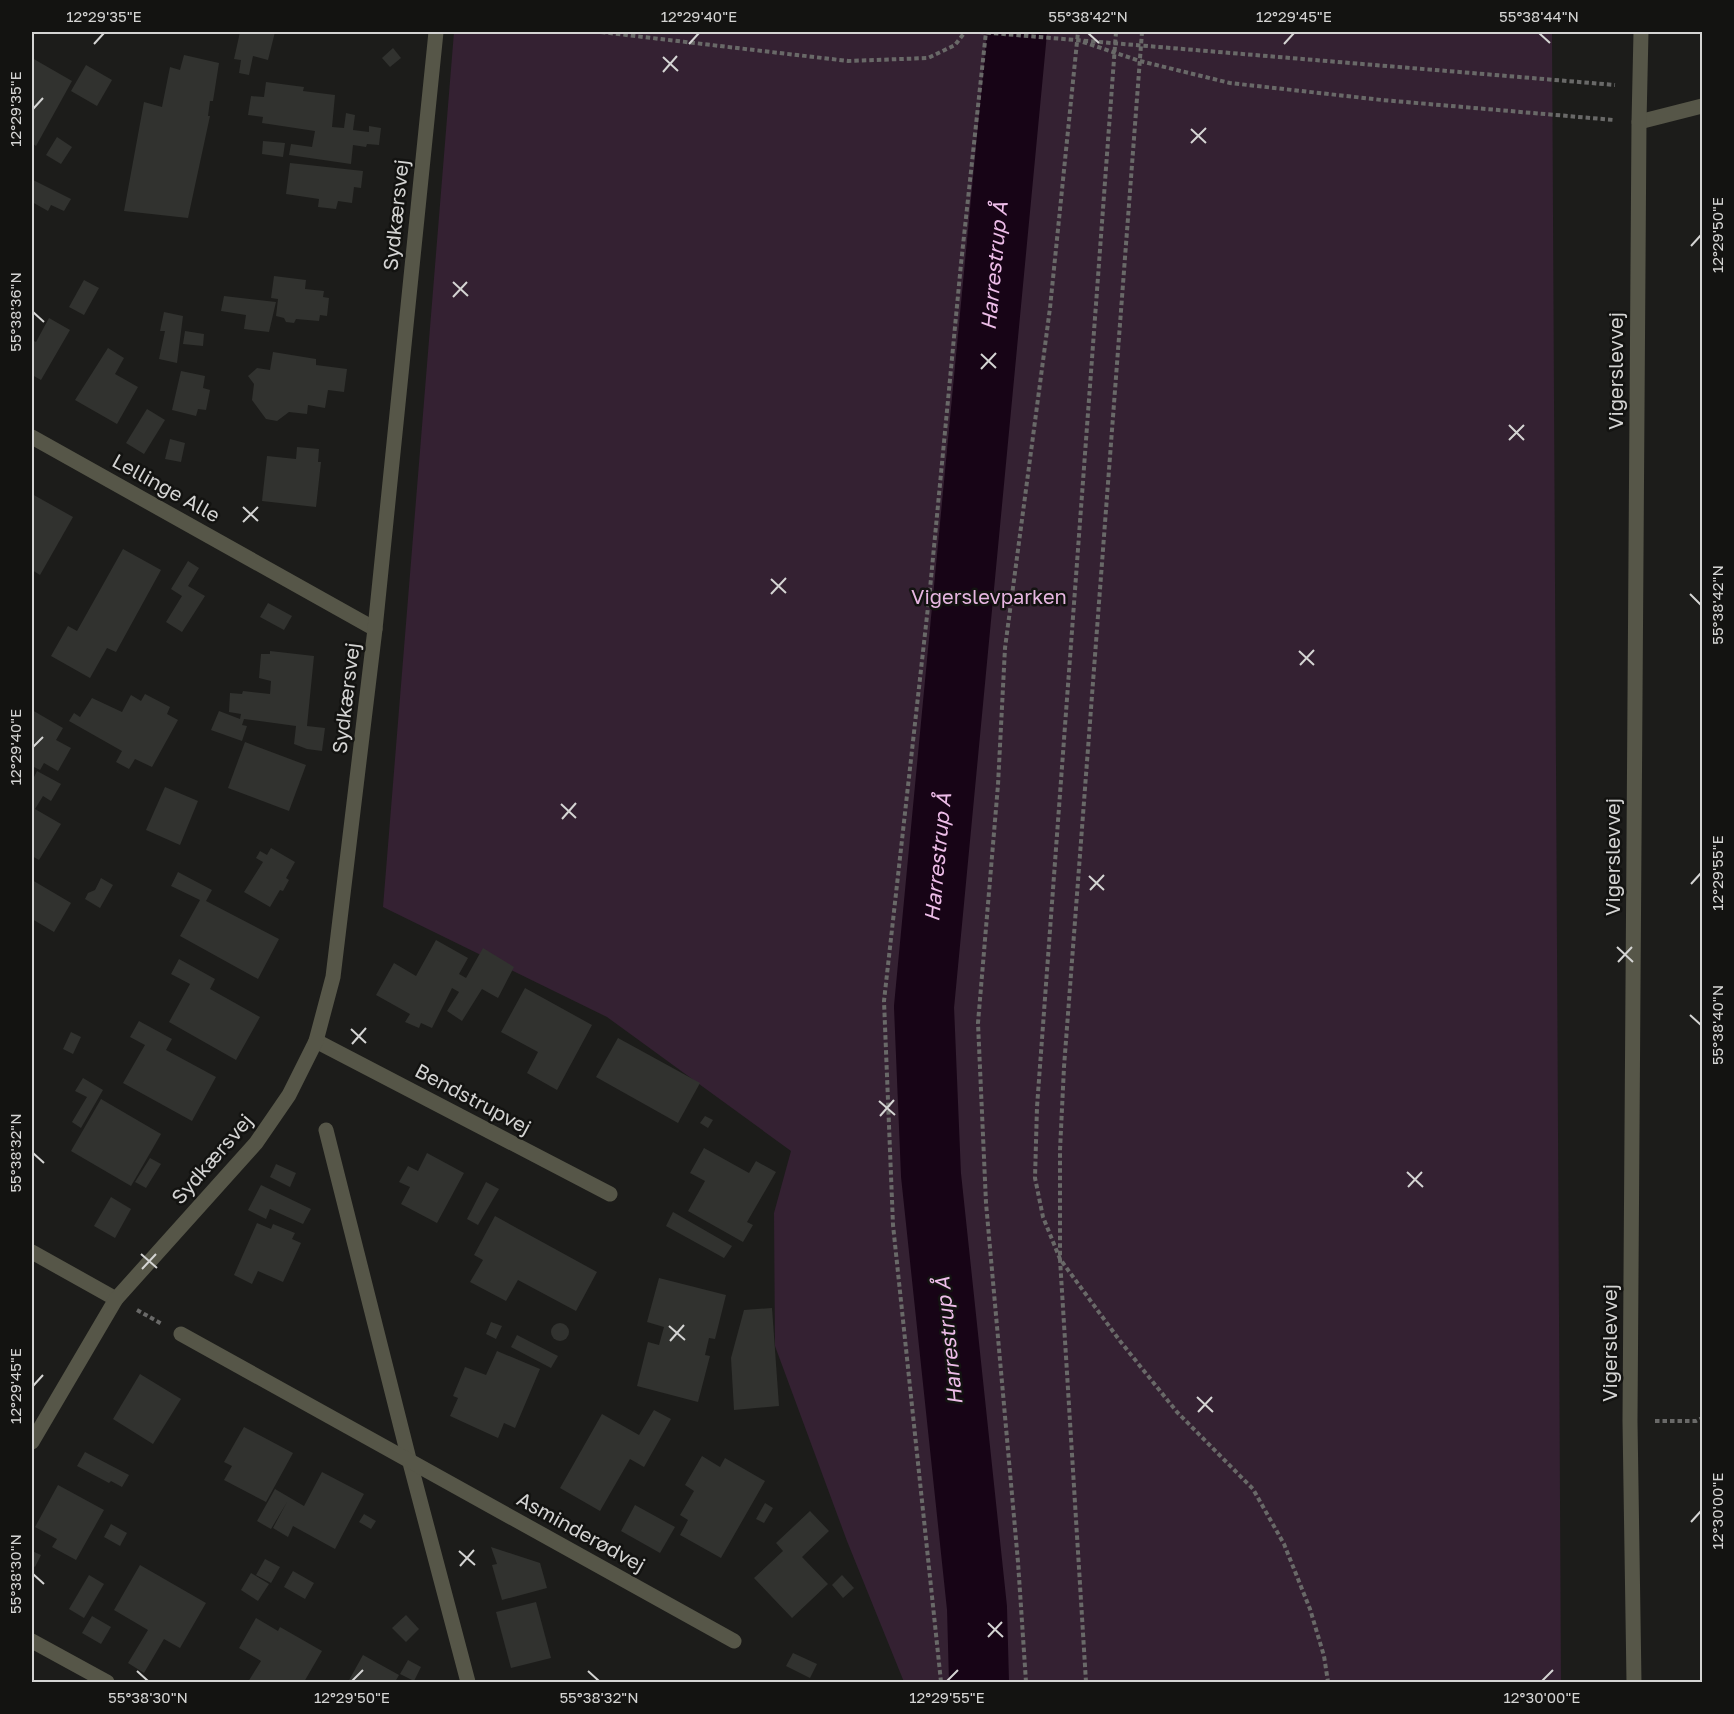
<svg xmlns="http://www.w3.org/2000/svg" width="1734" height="1714" font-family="'Golos Text',sans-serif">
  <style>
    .green { fill: #342132 }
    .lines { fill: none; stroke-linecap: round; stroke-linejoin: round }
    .river { stroke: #170416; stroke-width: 60 }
    .building { fill: #31322f }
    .path { stroke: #696968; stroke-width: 4; stroke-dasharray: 4.5 3; stroke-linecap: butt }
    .minor { stroke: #565648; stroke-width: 15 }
    .ticks { fill: none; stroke: #d4d4d3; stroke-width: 2 }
    .labels { text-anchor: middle; stroke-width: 5; stroke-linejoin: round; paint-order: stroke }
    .street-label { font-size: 20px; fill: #d4d4d3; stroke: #131311 }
    .park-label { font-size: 20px; fill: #e6b6e1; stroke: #131311 }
    .water-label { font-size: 21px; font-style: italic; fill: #edbde8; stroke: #131311 }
    .neatline { fill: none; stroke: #d4d4d3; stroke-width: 2 }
    .ticks-label { font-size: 15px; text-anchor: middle; fill: #d4d4d3 }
  </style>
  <rect width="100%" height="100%" fill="#1c1c1a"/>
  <path class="green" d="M454 32H1552L1561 1682H904L847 1541 775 1346 774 1213 791 1151 607 1017 383 907Z"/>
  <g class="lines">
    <path class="river" id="s1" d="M979 1682 977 1608 931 1175 924 1007 1017 32"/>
  </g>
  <g class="building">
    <path d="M240 32H275L268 60 253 56 249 75 239 73 241 60 234 59Z"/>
    <path d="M393 48 401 58 390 67 382 58Z"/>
    <path d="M184 55 219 63 213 101H210L208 116H210L188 218 124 211 144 102 162 107 170 67 180 70Z"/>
    <path d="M32 58 72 81 36 146 32 143Z"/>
    <path d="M86 65 112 80 97 106 71 91Z"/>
    <path d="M266 82 304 87 303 91 335 95 332 127 344 128 346 113 355 115 353 130 369 132V126L381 128 379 145 367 144 366 147 353 145 351 164 289 155 291 144 312 147 315 131 262 123 263 117 248 115 251 96 264 97Z"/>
    <path d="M57 137 72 147 61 164 46 155Z"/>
    <path d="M263 141 285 143 283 157 262 154Z"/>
    <path d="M290 163 363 171 361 188 354 187 352 203 338 201 336 209 318 207 319 199 286 194Z"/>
    <path d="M33 180 71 199 64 211 51 205 48 211 32 202Z"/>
    <path d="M274 276 306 280 305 289 324 291 323 297 329 298 327 316 320 315 319 321 296 319 294 323 286 322 284 318 276 316 278 299 271 298Z"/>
    <path d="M84 280 99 288 84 315 69 307Z"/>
    <path d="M224 296 276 302 269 332 244 329 246 315 221 311Z"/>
    <path d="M164 312 183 316 177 363 159 359 165 331H160Z"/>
    <path d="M49 318 70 330 41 380 32 375V340L36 342Z"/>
    <path d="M185 331 204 334 203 346 183 344Z"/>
    <path d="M108 348 124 358 115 374 138 387 117 424 75 400Z"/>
    <path d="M273 352 316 359V365L347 369 344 392 328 390 325 408 308 405 307 414 289 412 277 421 266 419 252 400 254 384 248 376 257 368 270 370Z"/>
    <path d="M181 371 205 376 203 388 210 390 206 410 198 409 196 416 172 410Z"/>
    <path d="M147 409 165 420 144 454 126 443Z"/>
    <path d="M170 439 185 443 181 462 165 459Z"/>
    <path d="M297 447 319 449 318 462H321L316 507 262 501 267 456 296 459Z"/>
    <path d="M32 494 73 517 40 575 32 570Z"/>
    <path d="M123 549 161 570 116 652 107 648 90 678 51 656 68 626 77 631Z"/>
    <path d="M188 561 199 568 188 586 205 596 182 632 166 622 182 596 171 589Z"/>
    <path d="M268 603 292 616 284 630 260 617Z"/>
    <path d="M270 651 314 656 307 726 325 728 322 751 307 749 294 744 296 726 244 719 242 725 247 726 242 741 211 730 219 711 240 719 241 714 229 712 230 693 242 694 243 691 270 694 271 681 259 678 261 654H270Z"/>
    <path d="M145 694 170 707 167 714 178 720 152 767 135 759 129 769 116 762 122 751 69 721 74 713 80 717 92 698 122 712 131 695 141 701Z"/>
    <path d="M32 710 63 728 56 740 71 748 58 771 44 763 40 770 32 766Z"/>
    <path d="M245 742 306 765 289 811 228 788Z"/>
    <path d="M37 771 61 784 51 801 43 796 35 809 61 824 39 860 32 856V781Z"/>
    <path d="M165 787 198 801 180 845 146 830Z"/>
    <path d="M271 848 295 862 286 878 289 880 283 891 280 890 270 907 244 892 263 862 256 858 260 851 267 855Z"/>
    <path d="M178 872 212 890 206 901 279 939 258 979 180 936 200 900 171 886Z"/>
    <path d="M101 878 113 885 100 908 85 899 88 893 95 890Z"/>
    <path d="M32 880 71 903 54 932 32 919Z"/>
    <path d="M436 940 468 958 459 974 466 978 483 948 514 967 498 998 482 989 462 1021 447 1011 459 992 452 988 432 1028 421 1023 419 1028 405 1022 410 1014 376 995 394 963 416 976Z"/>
    <path d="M179 959 215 979 210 989 260 1017 236 1060 169 1022 190 984 171 974Z"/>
    <path d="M525 988 592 1025 557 1090 527 1073 538 1052 501 1032Z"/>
    <path d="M139 1021 172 1039 166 1050 216 1077 192 1121 123 1083 145 1045 130 1037Z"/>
    <path d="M71 1032 81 1037 73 1054 63 1049Z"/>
    <path d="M618 1038 700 1083 678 1123 596 1077Z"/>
    <path d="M83 1078 103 1090 81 1128 72 1122 87 1097 75 1091Z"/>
    <path d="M101 1099 161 1134 131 1186 71 1151Z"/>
    <path d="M705 1116 713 1120 708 1128 700 1123Z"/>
    <path d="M704 1148 749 1173 756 1161 776 1172 747 1222 753 1225 743 1242 688 1211 705 1181 690 1173Z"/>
    <path d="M427 1153 464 1173 437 1223 401 1204 410 1187 399 1182 408 1166 418 1171Z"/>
    <path d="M150 1158 161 1164 146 1188 135 1182Z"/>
    <path d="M276 1164 296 1173 290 1187 270 1177Z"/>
    <path d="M486 1182 499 1189 478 1225 467 1219Z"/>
    <path d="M261 1185 311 1209 303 1224 270 1209 266 1219 248 1210Z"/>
    <path d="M111 1197 131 1209 115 1238 94 1226Z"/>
    <path d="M673 1212 732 1246 724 1258 666 1226Z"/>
    <path d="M495 1216 597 1272 576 1311 518 1280 506 1301 470 1282 483 1260 474 1255Z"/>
    <path d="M257 1223 271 1229 273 1224 295 1233 292 1239 301 1243 283 1282 258 1271 252 1284 234 1275Z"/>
    <path d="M659 1278 726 1295 715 1339 709 1338 705 1355 710 1356 698 1402 637 1386 648 1342 659 1345 664 1327 647 1322Z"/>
    <path d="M772 1308 779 1406 734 1410 731 1358 744 1310Z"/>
    <path d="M491 1322 502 1326 496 1339 486 1334Z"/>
    <circle cx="560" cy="1332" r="9"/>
    <path d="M517 1335 558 1356 551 1368 511 1347Z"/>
    <path d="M497 1351 540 1369 515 1428 504 1423 498 1438 450 1416 458 1398 453 1396 465 1367 486 1375Z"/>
    <path d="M140 1374 181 1399 153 1444 113 1419Z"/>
    <path d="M654 1410 671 1419 644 1467 630 1459 600 1511 560 1488 602 1414 639 1435Z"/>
    <path d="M244 1427 293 1453 266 1502 224 1480 232 1466 224 1462Z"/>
    <path d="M85 1452 129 1475 122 1487 111 1481 109 1483 77 1466Z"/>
    <path d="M702 1456 720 1467 725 1458 765 1481 721 1558 680 1535 688 1520 680 1515 694 1491 685 1485Z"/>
    <path d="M322 1472 364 1494 335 1549 293 1526 288 1537 273 1528 287 1502 271 1529 257 1521 275 1489 304 1506Z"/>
    <path d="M58 1485 104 1510 76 1560 52 1547 57 1539 35 1527Z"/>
    <path d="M765 1503 773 1508 764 1523 756 1519Z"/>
    <path d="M635 1505 675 1527 660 1553 621 1531Z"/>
    <path d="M810 1511 829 1531 802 1557 828 1584 792 1618 754 1578 783 1551 776 1543Z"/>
    <path d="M364 1514 376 1521 371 1529 359 1522Z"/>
    <path d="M111 1524 127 1533 120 1546 104 1537Z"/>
    <path d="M491 1547 540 1563 547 1588 502 1600 492 1565 497 1564Z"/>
    <path d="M32 1551 41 1555 35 1567 32 1565Z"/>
    <path d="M265 1559 280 1567 271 1583 256 1575Z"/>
    <path d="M140 1565 206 1603 180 1648 164 1639 144 1673 128 1663 148 1630 114 1610Z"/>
    <path d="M293 1571 314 1583 305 1599 284 1587Z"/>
    <path d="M251 1573 269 1584 258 1601 241 1590Z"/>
    <path d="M89 1575 104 1584 84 1618 69 1609Z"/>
    <path d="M842 1575 854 1588 843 1598 832 1585Z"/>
    <path d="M536 1602 551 1658 511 1668 496 1612Z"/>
    <path d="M406 1615 419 1629 406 1642 392 1628Z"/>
    <path d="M92 1616 111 1627 101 1644 82 1633Z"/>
    <path d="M256 1618 278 1631 280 1627 322 1651 304 1682H248L261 1661 239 1648Z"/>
    <path d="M793 1653 817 1664 810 1678 786 1666Z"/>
    <path d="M363 1655 399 1675 395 1682H348Z"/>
    <path d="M408 1660 421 1667 414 1681 400 1674Z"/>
  </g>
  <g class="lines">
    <g class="path">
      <path d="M601 32 848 61 928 58 955 45 965 32"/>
      <path d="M979 32 1615 85"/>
      <path d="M1116 32 1037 1107 1035 1178 1043 1217 1060 1259 1120 1341 1177 1412 1253 1489 1284 1544 1310 1609 1324 1656 1328 1682"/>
      <path d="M1083 42 1140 61 1230 83 1382 100 1614 120"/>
      <path d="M137 1310 162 1324"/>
      <path d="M1655 1421H1696L1702 1418"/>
      <path d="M941 1682 893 1225 884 1001 930 589 961 264 986 32"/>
      <path d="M1026 1682 1018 1562 986 1203 978 1023 998 785 1005 648 1050 308 1078 32"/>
      <path d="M1086 1682 1060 1259V1150L1064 1067 1142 32"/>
    </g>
    <g class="minor">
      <path d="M1639 122 1702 106"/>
      <path d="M32 437 375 629"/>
      <path d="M316 1041 610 1194"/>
      <path d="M326 1130 409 1459 468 1682"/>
      <path d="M32 1252 116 1299"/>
      <path d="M181 1334 734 1641"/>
      <path d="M32 1442 116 1299 256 1143 289 1095 316 1041 333 977 375 629 436 32"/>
      <path d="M32 1641 107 1682"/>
      <path d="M1634 1682 1630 1421 1639 122 1641 32"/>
    </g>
  </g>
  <path class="ticks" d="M1088 33 1099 43M1539 33 1550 43M94 44 104 33M689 44 699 33M1284 44 1294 33M663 57 678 71M663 72 677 56M33 109 43 98M1191 129 1206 143M1191 143 1206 128M1691 246 1701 235M453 282 468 296M453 297 467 282M33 312 44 322M981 354 996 368M981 369 996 353M1509 425 1524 440M1509 440 1524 425M243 507 258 521M243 522 258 507M771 579 786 593M771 594 786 578M1690 594 1701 605M1299 651 1314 665M1300 665 1314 650M33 747 43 737M561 804 576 818M562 819 576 803M1089 876 1104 890M1691 884 1701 873M1090 890 1104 875M1617 947 1633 962M1618 962 1632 947M1690 1015 1701 1025M351 1029 366 1043M352 1044 366 1028M879 1101 895 1115M880 1116 894 1100M33 1153 44 1163M1407 1172 1423 1187M1408 1187 1422 1172M141 1254 157 1268M142 1269 156 1254M669 1326 685 1340M670 1341 684 1325M33 1386 43 1375M1197 1397 1213 1412M1198 1412 1212 1397M1691 1522 1701 1511M459 1551 475 1565M460 1566 474 1550M33 1574 44 1584M988 1623 1003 1637M988 1637 1002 1622M137 1671 148 1681M588 1671 599 1681M352 1681 363 1670M947 1681 958 1670M1542 1681 1553 1670"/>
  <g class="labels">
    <g class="street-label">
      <text transform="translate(396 215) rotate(-84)" y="7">Sydkærsvej</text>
      <text transform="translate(1616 371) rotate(-90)" y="7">Vigerslevvej</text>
      <text transform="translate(166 488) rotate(29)" y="7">Lellinge Alle</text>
      <text transform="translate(346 698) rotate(-83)" y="7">Sydkærsvej</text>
      <text transform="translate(1613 857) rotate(-90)" y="7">Vigerslevvej</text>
      <text transform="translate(473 1099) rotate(28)" y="7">Bendstrupvej</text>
      <text transform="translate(212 1159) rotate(-49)" y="7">Sydkærsvej</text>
      <text transform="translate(1610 1343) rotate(-90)" y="7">Vigerslevvej</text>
      <text transform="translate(581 1532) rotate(29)" y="7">Asminderødvej</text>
    </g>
    <g class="park-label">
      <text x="989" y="604">Vigerslevparken</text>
    </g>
    <g class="water-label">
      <text dy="7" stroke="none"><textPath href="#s1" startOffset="1422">Harrestrup Å</textPath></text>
      <text dy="7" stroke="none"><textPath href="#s1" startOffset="828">Harrestrup Å</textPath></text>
      <text transform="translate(949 1341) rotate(-96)" y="7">Harrestrup Å</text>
    </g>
  </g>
  <rect width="1734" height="1714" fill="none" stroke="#131311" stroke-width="66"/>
  <rect x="33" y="33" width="1668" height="1648" class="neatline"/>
  <g class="ticks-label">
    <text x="104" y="22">12°29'35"E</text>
    <text x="699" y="22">12°29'40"E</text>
    <text x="1088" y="22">55°38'42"N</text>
    <text x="1294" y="22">12°29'45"E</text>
    <text x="1539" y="22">55°38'44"N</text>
    <text transform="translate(16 109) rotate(-90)" y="5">12°29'35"E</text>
    <text transform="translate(1718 235) rotate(-90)" y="5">12°29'50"E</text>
    <text transform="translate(16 312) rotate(-90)" y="5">55°38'36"N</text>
    <text transform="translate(1718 605) rotate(-90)" y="5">55°38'42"N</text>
    <text transform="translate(16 747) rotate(-90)" y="5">12°29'40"E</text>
    <text transform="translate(1718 873) rotate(-90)" y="5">12°29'55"E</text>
    <text transform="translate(1718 1025) rotate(-90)" y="5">55°38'40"N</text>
    <text transform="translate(16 1153) rotate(-90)" y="5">55°38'32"N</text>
    <text transform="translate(16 1386) rotate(-90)" y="5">12°29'45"E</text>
    <text transform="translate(1718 1511) rotate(-90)" y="5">12°30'00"E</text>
    <text transform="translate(16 1574) rotate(-90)" y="5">55°38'30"N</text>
    <text x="148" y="1703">55°38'30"N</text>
    <text x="352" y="1703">12°29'50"E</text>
    <text x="599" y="1703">55°38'32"N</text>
    <text x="947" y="1703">12°29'55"E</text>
    <text x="1542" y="1703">12°30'00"E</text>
  </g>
</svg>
